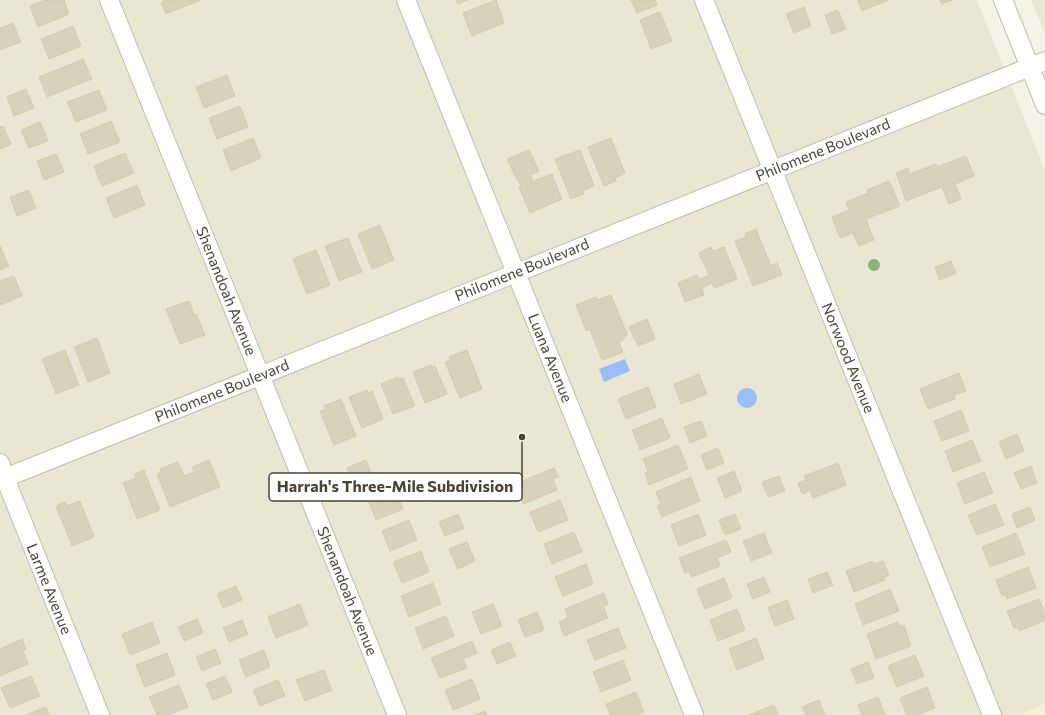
<svg xmlns="http://www.w3.org/2000/svg" width="1045" height="715" font-family="Commissioner,sans-serif">
  <style>
    .residential { fill: #e9e7d3 }
    .commercial { fill: #f9f0ce }
    .water { fill: #9bbdf8 }
    .building { fill: #d8d2ba; stroke: #d3cdac }
    .lines { fill: none; stroke-linecap: round; stroke-linejoin: round }
    .street-casing { stroke: #c1bea7; stroke-width: 20 }
    .street { stroke: #fff; stroke-width: 18 }
    .tree { fill: #89b479 }
    .labels { text-anchor: middle; stroke-width: 3.5; stroke-linejoin: round; paint-order: stroke }
    .street-label { font-size: 15px; fill: #484534; stroke: #fff }
    .leader { fill: none; stroke: #484534; stroke-width: 1.5 }
    .callout-dot { fill: #484534; stroke: #fff; stroke-width: 1.5 }
    .callout { fill: #fff; stroke: #484534; stroke-width: 1.5 }
    .callout-label { font-size: 16px; text-anchor: middle; font-weight: bold; fill: #484534 }
  </style>
  <rect width="100%" height="100%" fill="#f5f3e5"/>
  <g class="residential">
    <path d="M0 0H977L1045 170V704L1019 715H0Z"/>
    <path d="M1031 0H1045V33Z"/>
  </g>
  <path class="commercial" d="M1045 704V715H1019Z"/>
  <g class="water">
    <path d="M625 359 630 371 604 382 599 369Z"/>
    <circle cx="747" cy="398" r="10"/>
  </g>
  <g class="building">
    <path d="M46 0H64L69 14 38 27 30 6Z"/>
    <path d="M163 0H201L166 14 161 3 164 2Z"/>
    <path d="M456 0H468L458 4Z"/>
    <path d="M496 0 504 23 472 36 463 13Z"/>
    <path d="M631 0H655L657 5 637 13Z"/>
    <path d="M858 0H888L862 11Z"/>
    <path d="M940 0H952L942 4Z"/>
    <path d="M804 7 811 26 794 33 786 14Z"/>
    <path d="M838 10 846 29 832 34 825 15Z"/>
    <path d="M660 12 672 41 651 49 640 20Z"/>
    <path d="M13 23 21 42 0 50V28Z"/>
    <path d="M73 26 81 46 49 59 41 39Z"/>
    <path d="M83 59 92 79 47 97 39 77Z"/>
    <path d="M227 75 235 96 204 108 196 87Z"/>
    <path d="M26 89 34 108 14 116 7 97Z"/>
    <path d="M99 90 107 110 76 122 67 102Z"/>
    <path d="M240 106 248 127 217 139 209 118Z"/>
    <path d="M111 121 120 142 88 154 80 134Z"/>
    <path d="M40 122 48 141 29 148 21 130Z"/>
    <path d="M3 126 11 144 0 149V127Z"/>
    <path d="M253 138 261 158 231 171 223 150Z"/>
    <path d="M611 138 625 173 615 178 616 181 604 186 588 147Z"/>
    <path d="M529 150 539 171 531 175 533 181 552 174 562 199 530 213 519 187 521 186 518 180H517L507 159Z"/>
    <path d="M580 150 594 186 583 191 584 194 571 199 555 159Z"/>
    <path d="M125 153 134 173 102 186 94 166Z"/>
    <path d="M56 154 64 172 44 180 37 161Z"/>
    <path d="M966 156 974 176 955 184 961 199 949 204 942 187 906 201 896 173 908 168 910 174 936 164 937 167Z"/>
    <path d="M889 181 900 206 866 219 874 240 859 246 853 233 840 238 832 217 849 210 846 202 868 193 867 190Z"/>
    <path d="M137 185 145 205 114 218 106 198Z"/>
    <path d="M29 190 36 208 17 216 10 197Z"/>
    <path d="M380 225 394 260 372 269 358 234Z"/>
    <path d="M756 229 771 266 777 263 782 275 753 286 735 241 746 237 745 234Z"/>
    <path d="M348 238 362 272 339 281 325 246Z"/>
    <path d="M0 246 9 266 0 270Z"/>
    <path d="M711 247 713 251 724 247 737 279 714 288 712 283 702 288 704 295 685 302 678 283 697 275 699 279 709 275 699 253Z"/>
    <path d="M316 250 330 285 307 294 293 259Z"/>
    <path d="M951 261 956 273 939 280 935 267Z"/>
    <path d="M14 276 22 296 0 305V281Z"/>
    <path d="M611 295 627 334 622 341 619 342 623 352 602 360 590 330 586 331 576 305 596 297 597 300Z"/>
    <path d="M189 301 194 315 196 314 205 335 180 344 166 309Z"/>
    <path d="M647 319 655 339 638 346 629 327Z"/>
    <path d="M97 338 110 373 88 382 74 347Z"/>
    <path d="M65 350 79 385 56 394 42 359Z"/>
    <path d="M467 350 482 389 460 398 445 362 451 360 449 357Z"/>
    <path d="M431 365V368L435 366 447 394 425 403 413 372Z"/>
    <path d="M959 373 966 391 954 395 955 399 928 409 920 389Z"/>
    <path d="M699 374 707 394 681 404 674 384Z"/>
    <path d="M398 377 399 379 403 378 415 406 393 414 381 384Z"/>
    <path d="M648 387 656 407 626 419 618 399Z"/>
    <path d="M367 390 368 393 372 391 383 419 362 428 349 397Z"/>
    <path d="M341 399 356 436 334 445 320 411 326 409 324 406Z"/>
    <path d="M961 410 969 431 942 441 934 421Z"/>
    <path d="M662 418 670 438 640 450 632 430Z"/>
    <path d="M701 421 707 436 690 443 684 427Z"/>
    <path d="M1017 434 1024 451 1006 459 999 442Z"/>
    <path d="M972 440 981 461 953 472 945 451Z"/>
    <path d="M678 445 688 469 649 485 645 473 648 472 643 459Z"/>
    <path d="M718 448 724 463 707 470 701 455Z"/>
    <path d="M209 460 220 487 170 507 157 474 161 472 160 469 178 462 184 476 194 472 192 467Z"/>
    <path d="M366 460 373 479 354 487 347 468Z"/>
    <path d="M838 463 846 485 813 498 810 491 802 494 798 483 806 480 804 476Z"/>
    <path d="M1031 466 1037 483 1021 489 1014 473Z"/>
    <path d="M554 468 558 477 553 479 557 490 523 504 515 484Z"/>
    <path d="M144 470 160 510 137 519 123 483 136 478 135 474Z"/>
    <path d="M734 471 742 491 725 498 717 478Z"/>
    <path d="M984 472 993 493 965 504 957 483Z"/>
    <path d="M779 476 785 491 768 497 762 482Z"/>
    <path d="M691 477 700 501 662 517 657 506 661 504 656 492Z"/>
    <path d="M395 488 403 509 376 520 368 499Z"/>
    <path d="M560 500 568 520 538 532 530 512Z"/>
    <path d="M80 501 94 537 72 546 56 506 65 502 67 506Z"/>
    <path d="M995 504 1004 525 977 535 968 515Z"/>
    <path d="M1030 507 1035 520 1017 528 1012 514Z"/>
    <path d="M458 514 464 528 445 536 439 522Z"/>
    <path d="M698 514 706 535 679 546 671 525Z"/>
    <path d="M735 514 741 529 725 535 719 520Z"/>
    <path d="M409 520 417 540 390 551 382 531Z"/>
    <path d="M574 532 582 552 552 564 544 544Z"/>
    <path d="M764 533 772 553 751 561 743 541Z"/>
    <path d="M1016 533 1025 554 990 567 982 547Z"/>
    <path d="M726 540 731 552 717 558 720 566 692 577 689 571 685 573 679 558Z"/>
    <path d="M467 542 475 561 458 569 449 549Z"/>
    <path d="M421 551 429 572 402 583 393 562Z"/>
    <path d="M873 561 874 564 883 561 889 575 884 577 885 580 854 592 846 571Z"/>
    <path d="M586 564 593 584 563 596 555 577Z"/>
    <path d="M1028 567 1036 588 1007 599 1006 595 1002 596 996 580Z"/>
    <path d="M827 572 833 585 813 593 808 579Z"/>
    <path d="M764 577 770 592 753 599 747 584Z"/>
    <path d="M724 578 732 598 705 609 697 589Z"/>
    <path d="M433 583 441 604 409 617 401 596Z"/>
    <path d="M236 586 242 600 223 608 217 594Z"/>
    <path d="M890 589 899 611 863 625 855 604Z"/>
    <path d="M604 593 608 604 603 606 608 618 564 636 559 622 568 618 565 609Z"/>
    <path d="M1039 599 1045 614V620L1019 631 1017 627 1014 628 1007 611Z"/>
    <path d="M787 600 794 619 775 626 768 608Z"/>
    <path d="M300 604 308 625 276 638 268 617Z"/>
    <path d="M493 604 502 626 481 634 472 612Z"/>
    <path d="M737 609 745 630 718 641 710 620Z"/>
    <path d="M537 612 544 630 525 637 518 620Z"/>
    <path d="M446 616 454 636 423 649 415 628Z"/>
    <path d="M197 619 203 633 184 641 178 627Z"/>
    <path d="M242 620 248 634 229 642 223 628Z"/>
    <path d="M152 622 160 643 130 655 122 634Z"/>
    <path d="M898 622 900 627 904 625 911 646 876 659 867 634Z"/>
    <path d="M618 628 626 648 595 660 587 640Z"/>
    <path d="M756 638 764 659 737 670 729 649Z"/>
    <path d="M22 639 26 649 23 651 28 664 0 676V649Z"/>
    <path d="M472 641 477 653 463 659 467 668 440 678 431 658Z"/>
    <path d="M510 642 516 656 497 664 491 650Z"/>
    <path d="M215 649 221 663 202 671 196 657Z"/>
    <path d="M264 650 270 667 246 677 239 660Z"/>
    <path d="M167 653 175 675 145 687 136 665Z"/>
    <path d="M915 655 924 676 897 687 888 666Z"/>
    <path d="M623 660 631 680 601 692 593 672Z"/>
    <path d="M868 662 874 678 857 684 851 669Z"/>
    <path d="M324 670 332 690 305 701 296 680Z"/>
    <path d="M31 676 40 696 10 708 1 688Z"/>
    <path d="M225 676 232 692 213 700 206 684Z"/>
    <path d="M472 679 480 699 453 710 445 690Z"/>
    <path d="M278 680 285 696 260 706 253 690Z"/>
    <path d="M179 685 188 707 168 715H157L149 697Z"/>
    <path d="M927 687 935 708 917 715H907L900 698Z"/>
    <path d="M636 692 644 712 636 715H610L606 704Z"/>
    <path d="M878 697 885 714 862 715 858 705Z"/>
    <path d="M819 700 825 715H806L802 707Z"/>
    <path d="M774 705 778 715H749Z"/>
    <path d="M46 707 49 715H26Z"/>
    <path d="M485 711 486 715H474Z"/>
  </g>
  <g class="lines">
    <defs>
      <g id="street">
        <path d="M109 0 397 715"/>
        <path d="M406 0 694 715"/>
        <path d="M704 0 992 715"/>
        <path d="M1003 0 1045 105"/>
        <path d="M0 463 5 478 100 715"/>
        <path d="M0 480 1045 61"/>
      </g>
    </defs>
    <use href="#street" class="street-casing"/>
    <use href="#street" class="street"/>
  </g>
  <circle class="tree" cx="874" cy="265" r="6"/>
  <g class="labels">
    <g class="street-label">
      <text transform="translate(823 150) rotate(-22)" y="5">Philomene Boulevard</text>
      <text transform="translate(522 270) rotate(-22)" y="5">Philomene Boulevard</text>
      <text transform="translate(226 291) rotate(68)" y="5">Shenandoah Avenue</text>
      <text transform="translate(550 358) rotate(68)" y="5">Luana Avenue</text>
      <text transform="translate(848 358) rotate(68)" y="5">Norwood Avenue</text>
      <text transform="translate(222 391) rotate(-22)" y="5">Philomene Boulevard</text>
      <text transform="translate(49 589) rotate(68)" y="5">Larme Avenue</text>
      <text transform="translate(347 591) rotate(68)" y="5">Shenandoah Avenue</text>
    </g>
  </g>
  <path class="leader" d="M522 437L522 487"/>
  <circle class="callout-dot" cx="522" cy="437" r="4"/>
  <rect class="callout" x="269" y="473" width="253" height="28" rx="4"/>
  <g class="callout-label">
    <text x="395" y="492">Harrah's Three-Mile Subdivision</text>
  </g>
</svg>
